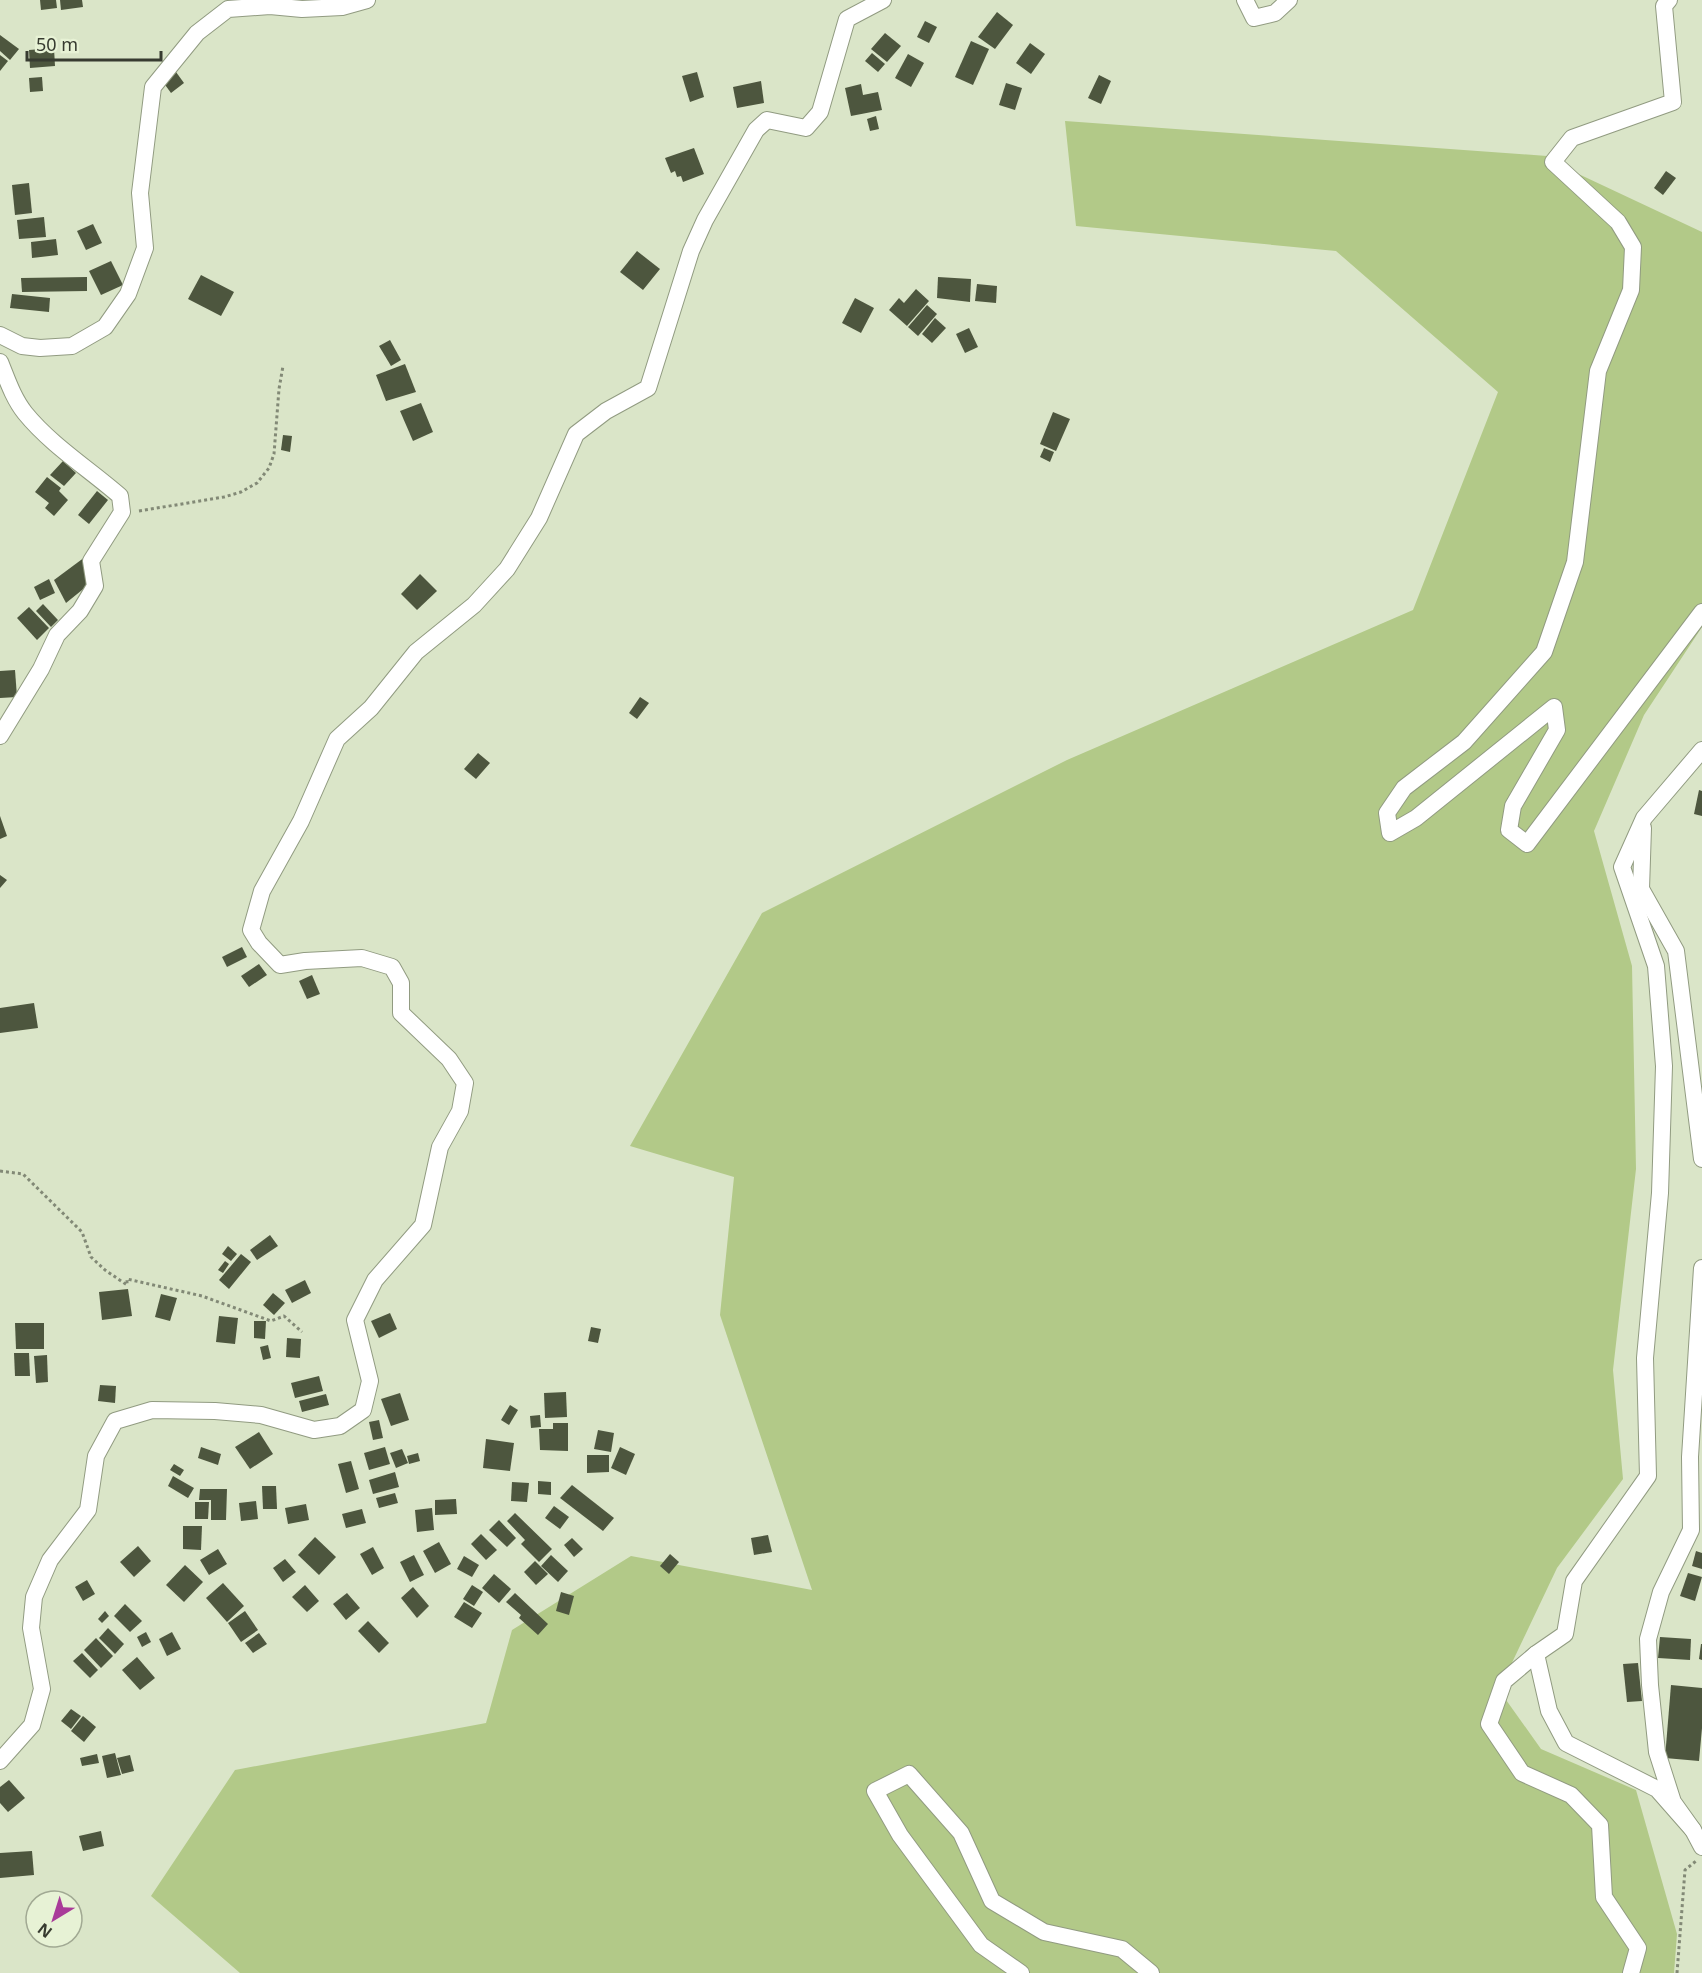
<svg xmlns="http://www.w3.org/2000/svg" width="1702" height="1973" font-family="'Noto Sans',sans-serif">
  <style>
    .green { fill: #b2c988 }
    .building { fill: #4d563e }
    .lines { fill: none; stroke-linecap: round; stroke-linejoin: round }
    .minor-casing { stroke: #919b81; stroke-width: 18 }
    .path { stroke: #828976; stroke-width: 3; stroke-dasharray: 3 3; stroke-linecap: butt }
    .minor { stroke: #fff; stroke-width: 16 }
  </style>
  <rect width="100%" height="100%" fill="#dae5c8"/>
  <path class="green" d="M1065 121 1547 156 1553 162 1702 232V627L1644 715 1594 831 1632 966 1636 1169 1613 1370 1623 1479 1557 1568 1499 1690 1541 1749 1636 1790 1677 1934 1674 1973H240L151 1896 235 1770 486 1723 512 1630 631 1556 812 1590 720 1315 734 1177 630 1146 762 913 1067 760 1413 610 1498 392 1336 251 1076 226Z"/>
  <g class="building">
    <path d="M40 0H56L57 8 41 10Z"/>
    <path d="M60 0H82L83 7 61 10Z"/>
    <path d="M997 12 1013 25 995 49 978 37Z"/>
    <path d="M925 21 937 27 929 43 917 37Z"/>
    <path d="M885 33 901 46 887 62 871 49Z"/>
    <path d="M0 35 19 49 10 60 0 51Z"/>
    <path d="M971 41 989 49 973 85 955 77Z"/>
    <path d="M1030 43 1045 54 1031 74 1016 63Z"/>
    <path d="M54 48 55 66 30 68 29 50Z"/>
    <path d="M872 53 885 64 878 72 865 61Z"/>
    <path d="M908 54 924 63 911 87 895 78Z"/>
    <path d="M0 55 8 61 0 71Z"/>
    <path d="M176 72 184 83 171 93 163 82Z"/>
    <path d="M697 72 704 97 690 102 682 76Z"/>
    <path d="M1099 75 1111 81 1101 104 1088 98Z"/>
    <path d="M42 77 43 91 30 92 29 78Z"/>
    <path d="M761 81 764 103 737 108 733 87Z"/>
    <path d="M1006 83 1022 88 1015 110 999 105Z"/>
    <path d="M861 84 863 95 878 92 882 110 851 116 845 88Z"/>
    <path d="M876 116 879 129 870 131 867 119Z"/>
    <path d="M694 148 704 174 683 182 681 176 677 177 675 171 671 173 665 158Z"/>
    <path d="M1666 171 1676 178 1663 195 1654 188Z"/>
    <path d="M29 183 32 213 15 215 12 185Z"/>
    <path d="M44 217 46 237 19 239 17 220Z"/>
    <path d="M93 224 102 243 86 250 77 231Z"/>
    <path d="M56 239 58 255 32 258 31 242Z"/>
    <path d="M637 251 660 269 643 290 620 272Z"/>
    <path d="M111 261 123 285 101 295 89 271Z"/>
    <path d="M201 275 234 292 221 316 188 299Z"/>
    <path d="M87 277V291L22 292 21 278Z"/>
    <path d="M938 277 971 279 970 302 937 298Z"/>
    <path d="M977 284 997 286 996 303 975 301Z"/>
    <path d="M916 289 929 301 907 326 889 310 899 298 904 303Z"/>
    <path d="M12 294 50 298 49 312 10 308Z"/>
    <path d="M855 298 874 308 861 333 842 323Z"/>
    <path d="M927 305 937 314 918 336 908 327Z"/>
    <path d="M935 318 946 328 932 343 922 334Z"/>
    <path d="M969 328 978 347 965 353 956 334Z"/>
    <path d="M390 340 401 360 391 366 379 346Z"/>
    <path d="M405 364 416 392 386 401 376 375Z"/>
    <path d="M421 403 433 432 413 441 400 411Z"/>
    <path d="M1053 412 1070 419 1056 451 1040 444Z"/>
    <path d="M283 435 292 436 290 452 281 450Z"/>
    <path d="M1044 448 1054 452 1050 462 1040 457Z"/>
    <path d="M63 461 76 473 64 486 50 475Z"/>
    <path d="M47 477 61 488 59 491 68 500 54 516 45 508 49 503 35 492Z"/>
    <path d="M97 491 108 500 89 524 78 515Z"/>
    <path d="M85 557 87 586 66 603 54 580Z"/>
    <path d="M420 574 437 591 417 610 401 594Z"/>
    <path d="M49 579 55 593 40 600 34 587Z"/>
    <path d="M43 604 58 620 51 627 36 611Z"/>
    <path d="M29 607 49 628 37 640 17 618Z"/>
    <path d="M15 670 17 697 0 698V671Z"/>
    <path d="M640 697 649 703 637 719 629 713Z"/>
    <path d="M478 753 490 763 476 779 464 769Z"/>
    <path d="M1699 790 1702 791V816L1694 814Z"/>
    <path d="M0 816 7 836 0 839Z"/>
    <path d="M0 875 7 880 0 888Z"/>
    <path d="M242 947 247 957 227 967 222 957Z"/>
    <path d="M259 964 267 975 249 987 241 976Z"/>
    <path d="M312 975 320 994 307 999 299 981Z"/>
    <path d="M34 1003 38 1028 0 1033V1008Z"/>
    <path d="M270 1235 278 1246 257 1260 250 1250Z"/>
    <path d="M228 1246 237 1254 231 1261 222 1254Z"/>
    <path d="M241 1254 251 1262 229 1289 219 1280Z"/>
    <path d="M225 1261 229 1264 223 1273 218 1270Z"/>
    <path d="M305 1280 311 1293 292 1303 285 1290Z"/>
    <path d="M128 1289 132 1316 102 1320 99 1292Z"/>
    <path d="M273 1293 285 1303 274 1315 263 1305Z"/>
    <path d="M161 1294 177 1298 170 1321 155 1317Z"/>
    <path d="M390 1313 397 1329 379 1338 371 1321Z"/>
    <path d="M219 1316 238 1318 235 1344 216 1342Z"/>
    <path d="M254 1321H266L265 1339 254 1338Z"/>
    <path d="M15 1323H44V1349H16Z"/>
    <path d="M591 1327 601 1329 598 1343 588 1341Z"/>
    <path d="M287 1338 301 1339 300 1358 286 1357Z"/>
    <path d="M268 1345 271 1358 263 1360 260 1347Z"/>
    <path d="M14 1353H29L30 1376H15Z"/>
    <path d="M47 1355 48 1382 36 1383 34 1356Z"/>
    <path d="M319 1376 323 1391 295 1398 291 1383Z"/>
    <path d="M100 1385 116 1386 115 1403 98 1401Z"/>
    <path d="M566 1392 567 1417 545 1418 544 1393Z"/>
    <path d="M400 1393 409 1420 391 1426 381 1399Z"/>
    <path d="M326 1394 329 1405 302 1412 299 1401Z"/>
    <path d="M510 1405 518 1410 509 1425 501 1420Z"/>
    <path d="M540 1415 541 1427 531 1428 530 1416Z"/>
    <path d="M379 1420 383 1438 373 1440 369 1422Z"/>
    <path d="M553 1423H568V1451L540 1450 539 1429H553Z"/>
    <path d="M598 1430 614 1433 611 1452 594 1449Z"/>
    <path d="M259 1432 273 1454 250 1469 235 1447Z"/>
    <path d="M486 1439 514 1443 510 1471 483 1468Z"/>
    <path d="M201 1447 221 1454 218 1465 198 1458Z"/>
    <path d="M385 1447 390 1464 369 1470 364 1453Z"/>
    <path d="M620 1447 635 1454 626 1475 611 1468Z"/>
    <path d="M402 1449 408 1463 396 1468 390 1453Z"/>
    <path d="M418 1453 420 1461 409 1464 407 1456Z"/>
    <path d="M587 1455H609V1472L587 1473Z"/>
    <path d="M351 1461 359 1489 346 1493 338 1464Z"/>
    <path d="M174 1464 184 1470 180 1476 170 1470Z"/>
    <path d="M395 1472 399 1487 373 1494 369 1480Z"/>
    <path d="M173 1476 194 1488 188 1498 168 1486Z"/>
    <path d="M538 1481 551 1482V1495L538 1494Z"/>
    <path d="M512 1482 529 1483 527 1502 511 1501Z"/>
    <path d="M572 1485 614 1518 603 1531 560 1498Z"/>
    <path d="M262 1486H276L277 1509H263Z"/>
    <path d="M200 1489H227L226 1520H211V1500H199Z"/>
    <path d="M395 1493 398 1503 379 1508 376 1498Z"/>
    <path d="M456 1499 457 1514 435 1515V1500Z"/>
    <path d="M256 1501 258 1519 241 1521 239 1503Z"/>
    <path d="M195 1502H209L208 1519H195Z"/>
    <path d="M306 1504 309 1520 288 1524 285 1508Z"/>
    <path d="M554 1506 569 1517 560 1529 545 1518Z"/>
    <path d="M432 1508 434 1530 417 1532 415 1510Z"/>
    <path d="M362 1509 366 1523 346 1528 342 1514Z"/>
    <path d="M515 1513 552 1549 539 1562 521 1544 525 1540 507 1521Z"/>
    <path d="M499 1520 516 1538 507 1547 489 1530Z"/>
    <path d="M183 1526H202L201 1550 183 1549Z"/>
    <path d="M481 1534 497 1550 486 1560 471 1544Z"/>
    <path d="M768 1535 772 1552 754 1555 751 1538Z"/>
    <path d="M315 1537 336 1557 319 1575 298 1555Z"/>
    <path d="M572 1538 583 1549 574 1557 564 1545Z"/>
    <path d="M439 1542 451 1564 435 1573 423 1551Z"/>
    <path d="M138 1546 151 1561 134 1577 120 1562Z"/>
    <path d="M373 1547 384 1568 372 1575 360 1554Z"/>
    <path d="M218 1549 227 1564 209 1575 200 1560Z"/>
    <path d="M1696 1551 1702 1553V1569L1692 1566Z"/>
    <path d="M670 1554 679 1562 669 1574 660 1566Z"/>
    <path d="M414 1555 424 1575 410 1582 400 1562Z"/>
    <path d="M551 1555 568 1571 558 1582 541 1566Z"/>
    <path d="M464 1556 479 1565 472 1577 457 1569Z"/>
    <path d="M285 1559 296 1572 283 1582 273 1568Z"/>
    <path d="M535 1561 548 1574 536 1585 524 1572Z"/>
    <path d="M185 1565 203 1582 184 1602 166 1585Z"/>
    <path d="M1688 1573 1702 1577 1695 1601 1680 1596Z"/>
    <path d="M494 1574 511 1589 499 1603 482 1588Z"/>
    <path d="M87 1580 95 1594 83 1601 75 1587Z"/>
    <path d="M223 1583 244 1606 227 1622 206 1598Z"/>
    <path d="M305 1585 319 1601 307 1612 292 1597Z"/>
    <path d="M472 1585 483 1592 474 1606 463 1599Z"/>
    <path d="M413 1587 429 1606 417 1618 401 1598Z"/>
    <path d="M561 1592 574 1596 569 1615 556 1611Z"/>
    <path d="M347 1593 360 1608 346 1620 333 1604Z"/>
    <path d="M515 1593 548 1624 538 1635 519 1618 521 1615 506 1602Z"/>
    <path d="M464 1602 482 1613 472 1628 454 1617Z"/>
    <path d="M125 1604 142 1621 130 1632 114 1616Z"/>
    <path d="M105 1611 109 1616 102 1623 98 1619Z"/>
    <path d="M245 1611 258 1630 241 1642 228 1623Z"/>
    <path d="M368 1621 389 1643 379 1653 358 1631Z"/>
    <path d="M108 1628 124 1644 115 1654 99 1638Z"/>
    <path d="M146 1632 151 1642 142 1647 137 1637Z"/>
    <path d="M172 1632 181 1649 167 1656 159 1639Z"/>
    <path d="M259 1633 267 1644 253 1653 245 1643Z"/>
    <path d="M1660 1637 1691 1639 1690 1660 1658 1658Z"/>
    <path d="M96 1638 113 1656 101 1668 84 1650Z"/>
    <path d="M1701 1644H1702V1660L1699 1659Z"/>
    <path d="M82 1653 98 1670 90 1678 73 1661Z"/>
    <path d="M137 1657 155 1678 140 1690 122 1670Z"/>
    <path d="M1638 1663 1642 1701 1627 1702 1623 1664Z"/>
    <path d="M1671 1685 1702 1688V1728L1699 1761 1665 1758Z"/>
    <path d="M71 1709 81 1716 71 1729 61 1721Z"/>
    <path d="M83 1716 96 1727 84 1742 71 1731Z"/>
    <path d="M115 1753 121 1775 107 1778 102 1756Z"/>
    <path d="M97 1754 99 1763 82 1766 80 1758Z"/>
    <path d="M130 1755 134 1771 122 1774 117 1758Z"/>
    <path d="M9 1780 25 1798 8 1812 0 1803V1787Z"/>
    <path d="M101 1831 104 1846 83 1851 79 1836Z"/>
    <path d="M32 1851 34 1875 0 1878V1853Z"/>
  </g>
  <g class="lines">
    <defs>
      <g id="minor">
        <path d="M1245 0 1254 18 1275 13 1289 0"/>
        <path d="M1669 0 1664 6 1673 102 1572 138 1553 162 1618 222 1633 247 1631 290 1598 371 1575 562 1544 652 1464 742 1404 788 1387 813 1390 833 1416 818 1554 707 1557 730 1513 806 1509 830 1527 844 1702 612"/>
        <path d="M0 335 22 346 40 348 72 346 105 327 128 294 145 248 140 193 153 87 197 33 228 9 270 6 302 9 342 7 367 0"/>
        <path d="M0 362C7 379 13 398 25 413 51 445 89 469 120 496L122 512 91 561 95 586 80 611 57 635 41 669 0 736"/>
        <path d="M1643 828 1641 889 1676 951 1702 1159"/>
        <path d="M1536 1654 1549 1711 1566 1743 1657 1789 1693 1830 1702 1847"/>
        <path d="M0 1761 32 1725 42 1689 31 1628 34 1597 50 1560 88 1510 96 1456 115 1421 152 1410 215 1411 261 1415 314 1430 340 1426 363 1410 370 1381 355 1320 375 1280 423 1225 440 1147 460 1111 465 1083 449 1059 401 1013V983L392 967 362 958 305 961 280 965 259 943 251 930 262 891 301 821 337 739 371 708 416 652 474 605 507 569 539 518 576 434 606 411 648 388 691 251 705 220 756 130 767 120 806 128 820 112 847 19 883 0"/>
        <path d="M1693 1830 1673 1802 1657 1752 1650 1685 1648 1639 1661 1592 1691 1530 1690 1457 1702 1268"/>
        <path d="M1021 1973 981 1945 900 1835 875 1791 909 1774 961 1833 992 1901 1044 1932 1122 1949 1151 1973"/>
        <path d="M1631 1973 1638 1948 1604 1897 1600 1825 1571 1795 1522 1773 1489 1724 1504 1681 1536 1654 1565 1634 1574 1581 1648 1476 1645 1358 1660 1193 1664 1066 1656 966 1622 867 1644 818 1702 750"/>
      </g>
    </defs>
    <use href="#minor" class="minor-casing"/>
    <g class="path">
      <path d="M139 511 224 497 241 492 257 483 269 468 274 454 279 389 283 366"/>
      <path d="M0 1171 23 1174 82 1232 91 1257 105 1270 127 1285V1279L202 1296 271 1321 284 1316 302 1332"/>
      <path d="M1677 1973 1685 1870 1696 1861"/>
    </g>
    <use href="#minor" class="minor"/>
  </g>
  <g transform="translate(54 1919) rotate(218)"><circle r="28" fill="#e7f2d5" stroke="#a1a993" stroke-width="1.5"/>
  <path d="M0-4.5L10 22L0 15L-10 22Z" fill="#a93b99"/>
  <text y="-9" font-size="16" font-weight="bold" text-anchor="middle" fill="#373b30">N</text>
  </g>
  <path d="M27 51v9h134v-9" fill="none" stroke="#373b30" stroke-width="3"/>
  <text x="36" y="51" font-size="18" fill="#373b30" stroke="#e7f2d5" stroke-width="4.5" paint-order="stroke">50 m</text>
</svg>
